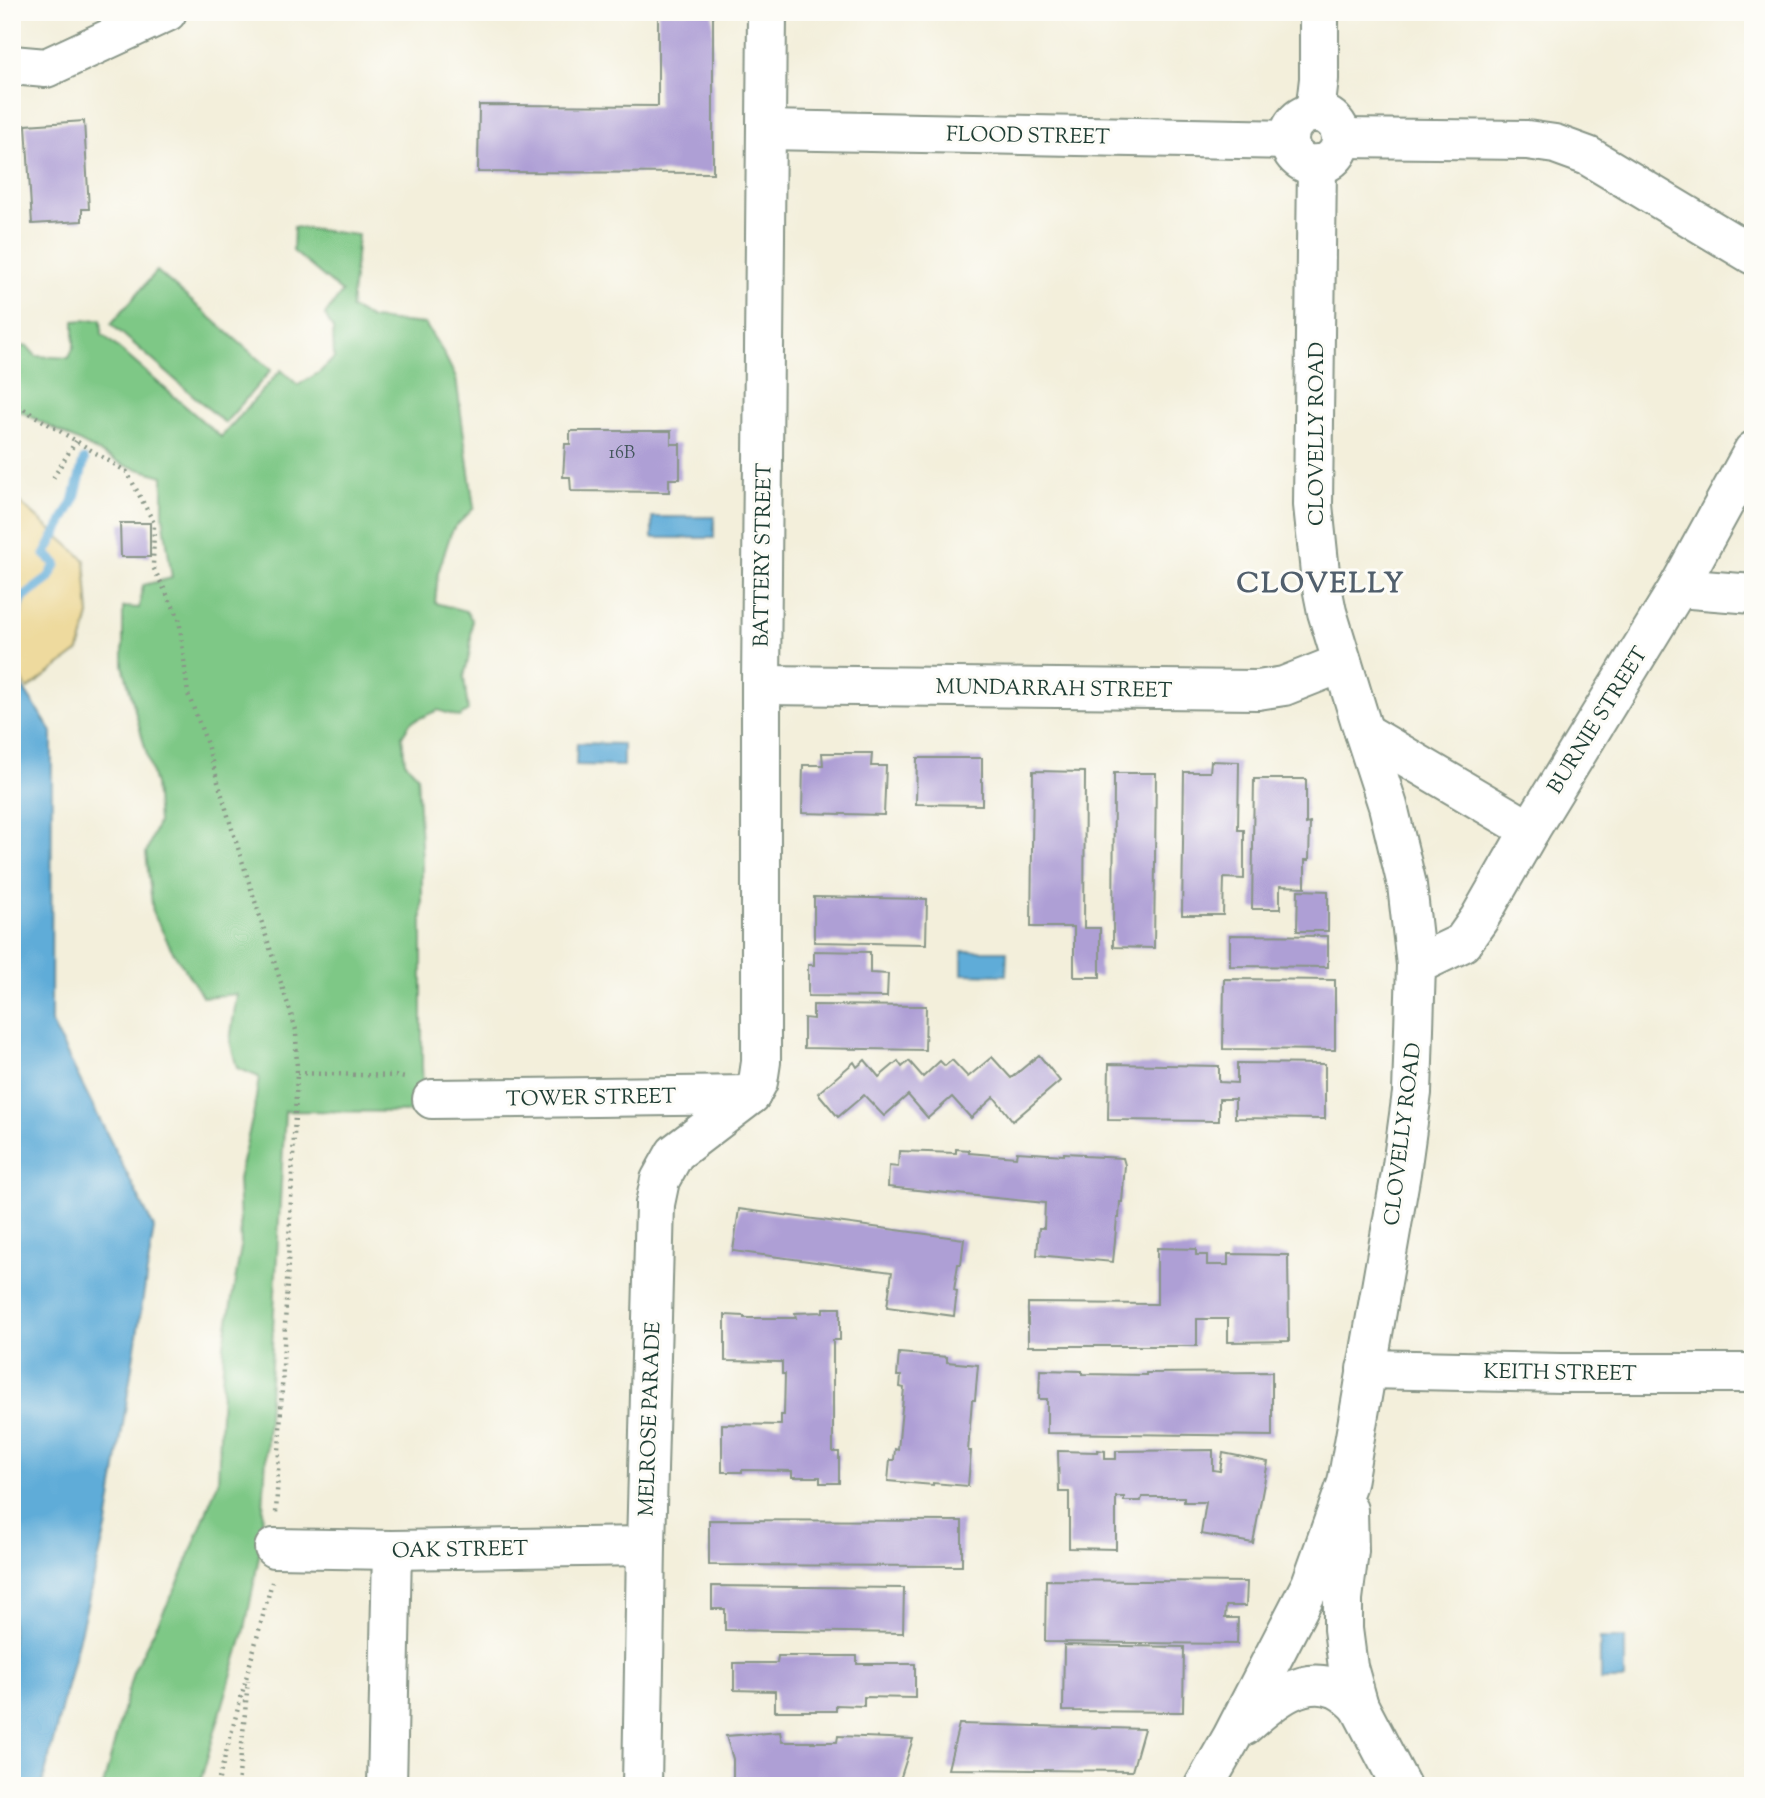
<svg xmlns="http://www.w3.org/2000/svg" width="1765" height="1798" font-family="'Sorts Mill Goudy',serif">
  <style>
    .green { fill: #7ec886; stroke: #4e825d; stroke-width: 2 }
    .sand { fill: #eeda9e; stroke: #868c69; stroke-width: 2 }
    .water { fill: #5facd8; stroke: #3f7486; stroke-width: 2 }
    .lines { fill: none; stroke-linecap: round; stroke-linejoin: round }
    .stream { stroke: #5facd8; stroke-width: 10 }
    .building { fill: #ae9fd5 }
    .minor-casing { stroke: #899688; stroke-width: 42 }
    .path { stroke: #899688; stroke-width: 4.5; stroke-dasharray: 2 5; stroke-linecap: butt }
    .minor { stroke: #fff; stroke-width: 38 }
    .labels { text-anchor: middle; stroke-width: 6; stroke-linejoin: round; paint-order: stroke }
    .number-label { font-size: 18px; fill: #43565c }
    .street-label { font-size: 21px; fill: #1f3d34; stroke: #fdfcf7 }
    .district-label { font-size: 28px; font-weight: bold; letter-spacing: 2px; fill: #515f6c; stroke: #fdfcf7 }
  </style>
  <rect width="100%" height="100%" fill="#fdfcf7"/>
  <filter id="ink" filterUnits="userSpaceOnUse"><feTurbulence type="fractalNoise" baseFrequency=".0143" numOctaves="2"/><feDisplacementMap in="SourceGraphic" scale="14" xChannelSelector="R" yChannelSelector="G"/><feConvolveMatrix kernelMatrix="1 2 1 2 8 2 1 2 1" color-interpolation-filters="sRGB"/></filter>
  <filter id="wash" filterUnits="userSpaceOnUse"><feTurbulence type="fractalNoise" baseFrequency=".00686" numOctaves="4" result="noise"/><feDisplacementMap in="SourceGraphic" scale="28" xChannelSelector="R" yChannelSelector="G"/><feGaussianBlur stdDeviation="1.57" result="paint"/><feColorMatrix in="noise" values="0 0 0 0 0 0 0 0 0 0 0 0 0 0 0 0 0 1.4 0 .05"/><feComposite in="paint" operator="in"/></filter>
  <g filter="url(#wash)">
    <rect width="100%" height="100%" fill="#f3efdb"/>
    <g class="green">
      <path d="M294 227 358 235 351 308 371 319 425 324 443 352 456 378 474 508 452 530 438 573 435 603 466 611 472 620 470 652 464 677 468 711 459 717 438 710 411 722 402 736 405 762 417 775 422 861V1066L424 1112 285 1111 261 1546 245 1629 199 1786H103L133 1672 181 1577 218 1482 224 1344 241 1247 238 1179 254 1111 259 1077 237 1068 230 1041 237 994 203 997 172 950 153 913 146 853 158 822 155 785 123 665V607L139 608 143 585 172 578 163 516V476L124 465 12 407V347L27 346 36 356 69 358 74 346V321L101 319 102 334 221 437 281 370 298 385 320 372 334 358 333 329 325 315 342 292 293 251Z"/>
      <path d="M157 271 271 370 225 423 111 324Z"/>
    </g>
    <path class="sand" d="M12 498 16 499 85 560 89 615 79 651 28 689 12 666Z"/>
    <g class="water">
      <rect x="652" y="517" width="62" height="21"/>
      <path d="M12 671 52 732 51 1022 154 1228 107 1525 42 1786H12Z"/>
      <path d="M577 743 623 744V766L576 765Z"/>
      <path d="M962 951H1007L1006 975 962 974Z"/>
      <rect x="1600" y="1638" width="25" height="42"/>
    </g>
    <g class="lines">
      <path class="stream" d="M12 632 22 598 48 579 56 564 45 554 74 500 84 460"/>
    </g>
    <g id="blocks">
      <g class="building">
        <path d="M658 12H713V173L478 172 479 105 658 106Z"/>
        <path d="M84 121 89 209H82V221L32 224 26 125Z"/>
        <path d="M570 431H671V444H680V479H669V492L571 491 570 477H563L565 444H570Z"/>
        <path d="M120 523H150V557H121Z"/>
        <path d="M822 753H872L871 766H886L884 815 802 813 803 765H823Z"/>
        <path d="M917 758H982V805L916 804Z"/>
        <path d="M1211 761 1239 762 1238 830H1244V879L1224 878 1223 915H1182L1184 772H1210Z"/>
        <path d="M1033 771 1085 772 1084 928H1100V977H1074V927H1031Z"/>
        <path d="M1114 773H1156L1154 948 1113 947Z"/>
        <path d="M1254 779H1306V824L1310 823 1309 860H1305V887L1280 886V909H1252Z"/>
        <path d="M1298 890 1328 891V931H1297Z"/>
        <path d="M814 897 927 899 926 944 814 942Z"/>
        <path d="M1230 935 1328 936V967L1230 966Z"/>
        <path d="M814 951 870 952V973L888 974 887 997 808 996V965H814Z"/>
        <path d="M1224 979 1335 980V1050L1223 1049Z"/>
        <path d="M813 1005 926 1006 925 1050 804 1048V1018L813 1019Z"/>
        <path d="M1039 1055 1060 1081 1013 1121 994 1097 971 1118 952 1097 928 1118 908 1095 884 1116 864 1095 838 1117 818 1093 854 1062 857 1067 865 1060 879 1077 898 1061 902 1067 909 1061 923 1077 940 1061 945 1066 952 1060 968 1077 992 1057 1011 1078Z"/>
        <path d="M1237 1063 1325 1064V1119L1235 1118V1099H1219V1121L1108 1120 1109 1064 1219 1066V1082L1237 1083Z"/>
        <path d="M956 1149 969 1150V1153L1016 1157 1017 1152 1064 1155V1153L1084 1154V1156L1123 1158 1125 1165 1122 1202H1120L1119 1218H1117L1113 1262 1037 1255 1039 1228H1044L1045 1203 888 1187 889 1166 898 1167 899 1151 956 1153Z"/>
        <path d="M739 1209 964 1239 961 1264H958L954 1290 957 1291 954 1316 887 1307 892 1272 733 1251Z"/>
        <path d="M1157 1248 1196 1249V1255H1207V1265H1228V1254L1288 1255 1289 1341 1228 1342V1319H1197V1346H1028V1303L1157 1304Z"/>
        <path d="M823 1308H840V1340H833V1452H839V1483H820V1477H792V1471L742 1470V1472H722V1424L781 1425V1415H784L785 1374H782V1362L725 1361V1315L744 1316V1318H796L795 1313 823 1312Z"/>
        <path d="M899 1353 947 1357V1362L978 1365 975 1400H972L968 1451H971L968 1486 933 1483V1485L888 1481 890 1460H894L895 1449 898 1450 904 1388 900 1387 901 1376H897Z"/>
        <path d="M1040 1370 1082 1371V1374L1146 1375V1373L1272 1372V1436L1047 1433V1399H1039Z"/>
        <path d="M1097 1450 1105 1451V1459H1116V1451L1213 1450V1470L1220 1471 1223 1453 1268 1462 1253 1543 1201 1534 1206 1502H1184V1497H1142L1141 1501H1124V1497H1116V1549L1069 1548V1492H1059L1058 1451 1097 1452Z"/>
        <path d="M709 1520 962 1521V1566L709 1565Z"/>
        <path d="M1046 1580 1247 1582 1246 1606H1226L1225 1618H1238L1237 1644 1045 1642Z"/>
        <path d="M712 1586 904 1588 903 1633 725 1630V1609H712Z"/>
        <path d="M1064 1645 1184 1647 1183 1712 1063 1711Z"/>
        <path d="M778 1656H857V1664H915V1698L864 1697V1706L836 1705V1711H775V1691L734 1690V1663H777Z"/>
        <path d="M959 1724 1144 1729 1132 1771 948 1769Z"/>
        <path d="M780 1732 782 1742H837L838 1736 913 1739 898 1786H718L715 1779 733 1780V1759L726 1736Z"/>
      </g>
    </g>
  </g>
  <g filter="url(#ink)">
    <use href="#blocks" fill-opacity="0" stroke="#899688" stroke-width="2"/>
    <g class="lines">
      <defs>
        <g id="minor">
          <path d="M12 65 46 68 167 12"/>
          <path d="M1315 113 1319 79V12"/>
          <circle cx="1315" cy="139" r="26"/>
          <path d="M766 130 1289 140"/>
          <path d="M1342 138 1527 140 1555 144 1588 156 1753 255"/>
          <path d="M1678 588 1753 594"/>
          <path d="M761 685 1258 690 1284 686 1342 663"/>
          <path d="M1364 732 1530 830"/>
          <path d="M1416 965 1462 943 1479 919 1530 830 1678 588 1753 451"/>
          <path d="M432 1099 751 1095"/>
          <path d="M1366 1369 1561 1373H1753"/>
          <path d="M1348 1510 1349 1551 1343 1599V1629L1348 1667 1359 1706 1401 1786"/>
          <path d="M274 1548 392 1550 646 1546"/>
          <path d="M1244 1726C1269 1704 1301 1673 1337 1689 1345 1693 1353 1700 1359 1706"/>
          <path d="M387 1786 392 1550"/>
          <path d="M642 1786 646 1546 655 1204 660 1180 675 1153 751 1095 758 1082 761 1062V685L767 12"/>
          <path d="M1204 1786 1232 1737 1311 1584 1347 1483 1401 1173 1412 1093 1416 965 1407 885 1388 806 1360 720 1327 612 1321 582 1313 505 1317 164"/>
        </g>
      </defs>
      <use href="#minor" class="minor-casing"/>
      <g class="path">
        <path d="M12 402 127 472 154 523 153 567 179 618 188 694 205 738 232 829 296 1030 297 1073 276 1514"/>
        <path d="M53 478 76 441"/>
        <path d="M297 1073 395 1076 405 1078"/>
        <path d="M217 1786 272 1582"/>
        <path d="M238 1786 248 1681"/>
      </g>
      <use href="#minor" class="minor"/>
    </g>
  </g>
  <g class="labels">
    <g class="number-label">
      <text x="622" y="458">16B</text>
    </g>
    <g class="street-label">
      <text transform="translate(1028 135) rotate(1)" y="7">FLOOD STREET</text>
      <text transform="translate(1316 434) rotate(-90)" y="7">CLOVELLY ROAD</text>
      <text transform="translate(762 555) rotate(-89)" y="7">BATTERY STREET</text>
      <text transform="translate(1054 688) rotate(1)" y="7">MUNDARRAH STREET</text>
      <text transform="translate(1597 720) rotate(-58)" y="7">BURNIE STREET</text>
      <text transform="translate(591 1097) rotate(-1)" y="7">TOWER STREET</text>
      <text transform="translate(1402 1134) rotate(-83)" y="7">CLOVELLY ROAD</text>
      <text transform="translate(1560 1372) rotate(1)" y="7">KEITH STREET</text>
      <text transform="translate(649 1419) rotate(-88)" y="7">MELROSE PARADE</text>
      <text transform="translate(460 1549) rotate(-1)" y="7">OAK STREET</text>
    </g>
    <g class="district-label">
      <text x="1321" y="592">CLOVELLY</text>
    </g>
  </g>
  <rect width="1765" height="1798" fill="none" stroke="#fdfcf7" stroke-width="42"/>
</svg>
